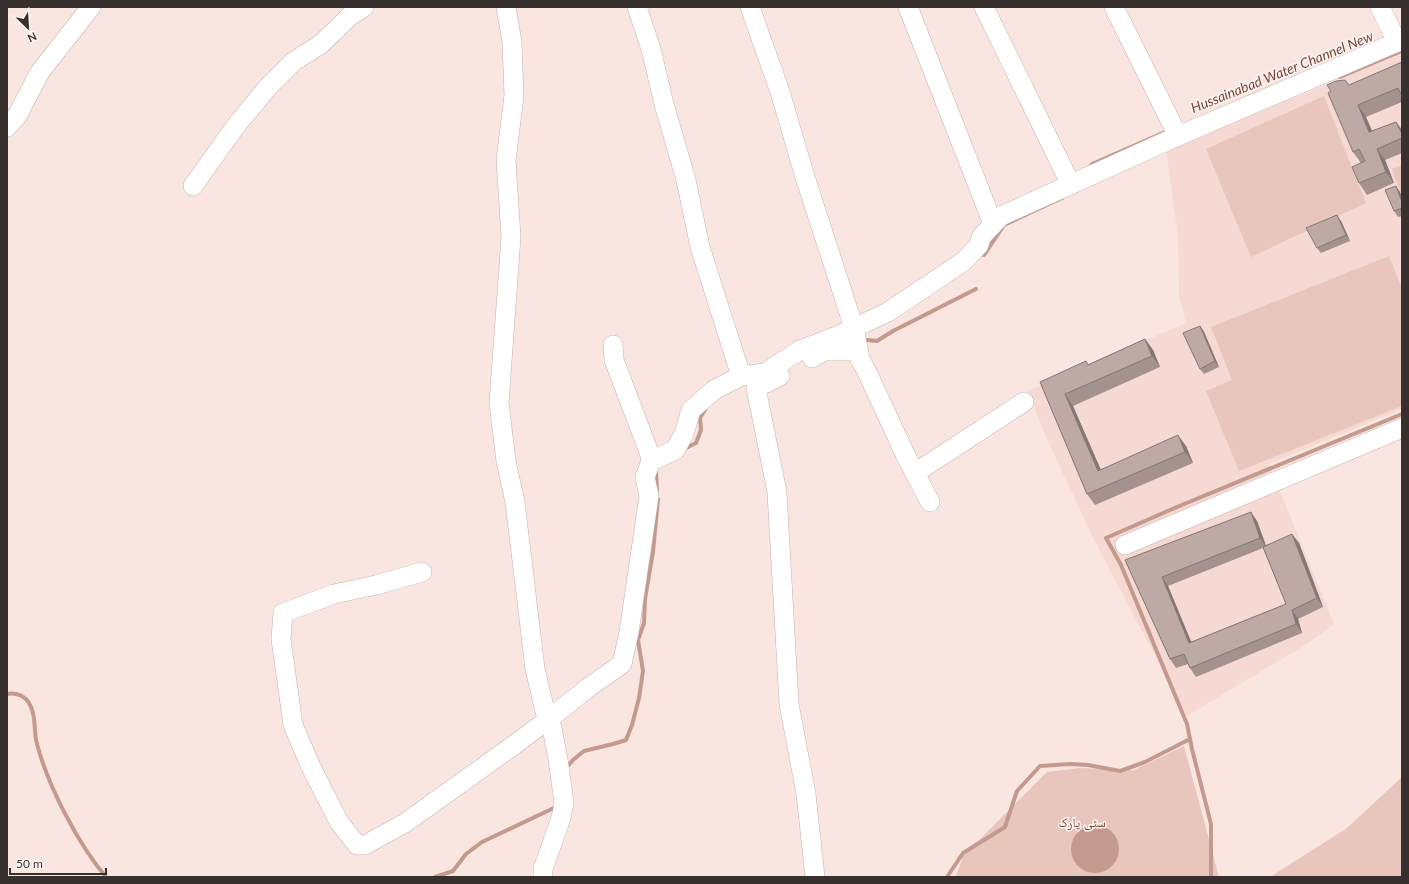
<svg xmlns="http://www.w3.org/2000/svg" width="1409" height="884" font-family="Lato,'Noto Naskh Arabic',sans-serif">
  <style>
    .built { fill: #f5d9d2 }
    .green { fill: #e8c6bd }
    .water { fill: #c49a8f }
    .lines { fill: none; stroke-linecap: round; stroke-linejoin: round }
    .stream { stroke: #c49a8f; stroke-width: 4 }
    .minor-casing { stroke: #c5b2ad; stroke-width: 20 }
    .minor { stroke: #fff; stroke-width: 19 }
    .wall { fill: #a3928e; fill-rule: evenodd }
    .shaded-wall { fill: #847774 }
    .building { fill: #bdaaa5; stroke: #847774 }
    .labels { text-anchor: middle; stroke-width: 3; stroke-linejoin: round; paint-order: stroke }
    .park-label { font-size: 13px; fill: #7d4335; stroke: #fff6f4 }
    .water-label { font-size: 14px; font-style: italic; fill: #7b4133; stroke: #fff6f4 }
  </style>
  <rect width="100%" height="100%" fill="#fae6e1"/>
  <path class="built" d="M1402 54V409L1269 464 1334 624 1310 642 1187 716 1093 538 1043 430 1028 391 1186 323 1179 296 1178 236 1166 150Z"/>
  <g class="green">
    <path d="M1324 96 1366 203 1251 257 1206 149Z"/>
    <path d="M1402 165V196L1392 169Z"/>
    <path d="M1389 256 1402 289V406L1239 471 1206 391 1232 380 1211 327Z"/>
    <path d="M1184 746 1219 877H956L963 856 1047 772 1079 768 1134 770Z"/>
    <path d="M1402 777V877H1270L1347 828Z"/>
  </g>
  <circle class="water" cx="1095" cy="849" r="24"/>
  <g class="lines">
    <g class="stream">
      <path d="M1340 77 1402 51"/>
      <path d="M1090 167 1092 164 1165 132"/>
      <path d="M984 255 1004 225 1062 198"/>
      <path d="M867 340 877 341 893 331 976 289"/>
      <path d="M684 449 696 443 701 430 700 418 706 408"/>
      <path d="M656 472 657 491"/>
      <path d="M7 694C16 692 26 696 30 705 37 717 33 731 37 744 48 786 78 844 106 877"/>
      <path d="M566 768 573 760 584 751 613 744 626 740 632 725 639 698 643 671 638 640 644 623 645 599 653 552 658 499"/>
      <path d="M435 877 453 871 466 854 482 842 558 806"/>
      <path d="M947 877 963 853 1005 827 1017 791 1040 766 1070 764 1088 765 1120 771 1145 762 1190 739"/>
      <path d="M1211 877V824L1192 749 1187 724 1121 565 1106 538 1177 507 1402 414"/>
    </g>
    <defs>
      <g id="minor">
        <path d="M506 7 512 42 514 96 506 160 511 237 499 403 506 461 515 502 535 669 545 711 550 718 558 759 564 803 561 818 543 869V877"/>
        <path d="M637 7 651 49 664 104 686 180 700 247 741 376"/>
        <path d="M750 7 780 92 805 177 854 328 860 359 867 372 905 454 930 502"/>
        <path d="M908 7 993 224"/>
        <path d="M984 7 1071 185"/>
        <path d="M1114 7 1178 136"/>
        <path d="M1380 7 1397 42"/>
        <path d="M7 127 17 116 40 72 91 7"/>
        <path d="M193 186 235 127 268 87 293 62 321 44 350 16 364 7"/>
        <path d="M812 358 824 351H853L859 354"/>
        <path d="M780 376 756 388 777 492 789 704 806 794 815 877"/>
        <path d="M651 461 675 450 684 434 691 410 714 390 741 376 765 373 800 350 839 335 888 312 964 261 979 245 981 237 1001 216 1178 136 1402 40"/>
        <path d="M915 473 1024 402"/>
        <path d="M1125 545 1402 428"/>
        <path d="M422 572 376 585 334 594 283 613 281 639 293 725 311 767 339 822 357 845H365L405 823 514 745 550 718 589 687 622 664 629 632 649 496 645 477 651 461 650 455 614 360 613 345"/>
      </g>
    </defs>
    <use href="#minor" class="minor-casing"/>
    <use href="#minor" class="minor"/>
  </g>
  <g class="wall">
    <path d="M1402 62V102L1366 117 1372 131 1396 122 1402 130V153L1385 160 1394 183 1367 195 1359 183 1361 163 1353 152 1349 85Z"/>
    <path d="M1400 192 1402 198V216L1398 217 1394 211Z"/>
    <path d="M1341 221 1350 241 1321 253 1317 248Z"/>
    <path d="M1200 326 1204 332 1219 367 1204 374 1200 369Z"/>
    <path d="M1145 339 1153 350 1160 367 1073 406 1101 470 1186 446 1193 463 1095 505 1087 494 1040 382 1089 364Z"/>
    <path d="M1257 521 1266 545 1299 543 1323 607 1298 619 1302 633 1196 677 1190 668 1188 664 1176 668 1170 659 1125 560ZM1263 548 1286 604 1191 642 1168 586Z"/>
  </g>
  <g class="shaded-wall">
    <path d="M1358 105 1366 117 1377 143 1369 132Z"/>
    <path d="M1396 122 1402 130V134Z"/>
    <path d="M1377 149 1385 160 1394 183 1386 172Z"/>
    <path d="M1396 186 1400 192 1402 198V202Z"/>
    <path d="M1337 215 1341 221 1350 241 1346 235Z"/>
    <path d="M1200 326 1204 332 1219 367 1215 361Z"/>
    <path d="M1145 339 1153 350 1160 367 1152 356Z"/>
    <path d="M1065 394 1073 406 1106 482 1098 471Z"/>
    <path d="M1178 435 1186 446 1193 463 1185 452Z"/>
    <path d="M1251 512 1257 521 1266 547 1260 538Z"/>
    <path d="M1292 534 1299 543 1323 607 1317 598Z"/>
    <path d="M1162 577 1168 586 1195 651 1189 643Z"/>
    <path d="M1292 610 1298 619 1302 633 1296 624Z"/>
  </g>
  <g class="building">
    <path d="M1402 62V96L1398 88 1358 105 1369 132 1396 122 1402 134V138L1377 149 1386 172 1359 183 1352 167 1365 161 1359 149 1353 152 1328 93 1331 91 1327 85 1336 81 1345 80 1349 85Z"/>
    <path d="M1396 186 1402 202V208L1394 211 1385 190Z"/>
    <path d="M1337 215 1346 235 1317 248 1306 228Z"/>
    <path d="M1200 326 1215 361 1200 369 1183 333Z"/>
    <path d="M1145 339 1152 356 1065 394 1098 471 1178 435 1185 452 1087 494 1040 382 1086 361 1088 365Z"/>
    <path d="M1251 512 1260 538 1162 577 1189 643 1286 604 1263 547 1292 534 1317 598 1292 610 1296 624 1190 668 1184 654 1170 659 1125 560Z"/>
  </g>
  <g class="labels">
    <g class="park-label">
      <text x="1082" y="827">سٹی پارک</text>
    </g>
    <g class="water-label">
      <text transform="translate(1282 72) rotate(-22)" y="5">Hussainabad Water Channel New</text>
    </g>
  </g>
  <rect width="1409" height="884" fill="none" stroke="#38302e" stroke-width="16"/>
  <g transform="translate(28 28) rotate(155)" stroke="#fff6f4" stroke-width="3" paint-order="stroke">
  <path d="M0-3L7 15L0 10L-7 15Z" fill="#38302e"/>
  <text y="-6" font-size="11" font-weight="bold" text-anchor="middle" fill="#38302e">N</text>
  </g>
  <path d="M10 868v6h96v-6" fill="none" stroke="#38302e" stroke-width="2"/>
  <text x="16" y="868" font-size="12" fill="#38302e" stroke="#fff6f4" stroke-width="3" paint-order="stroke">50 m</text>
</svg>
